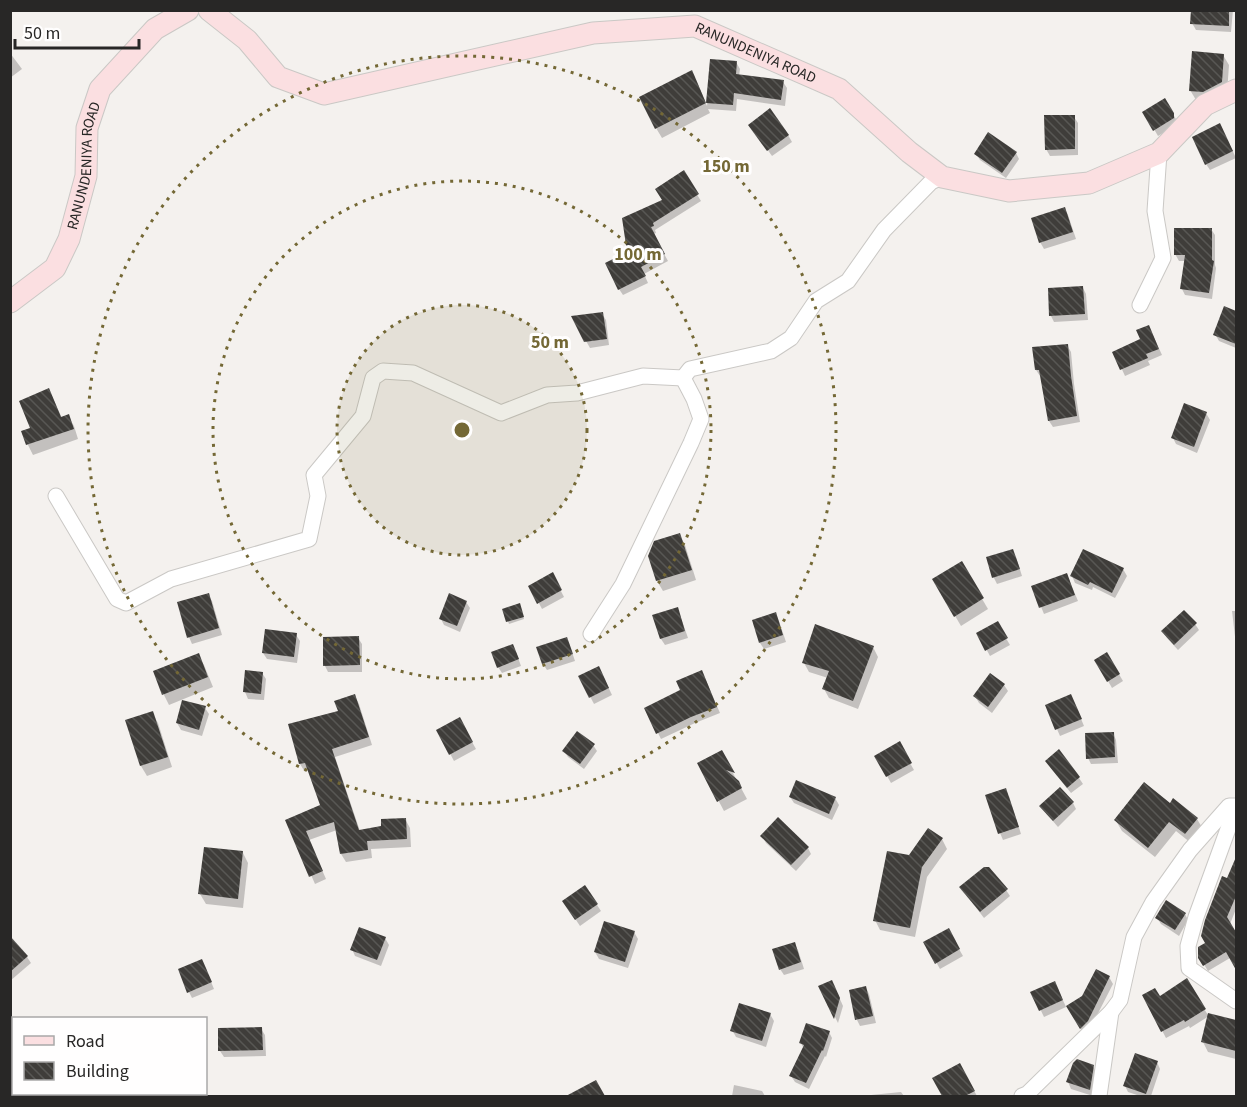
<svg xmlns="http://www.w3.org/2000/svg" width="1247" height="1107" font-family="'Source Sans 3',sans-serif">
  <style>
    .shadow { fill: #0003 }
    .building { fill: url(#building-back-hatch) }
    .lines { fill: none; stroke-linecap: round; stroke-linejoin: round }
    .minor-casing { stroke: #cac8c5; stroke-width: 17 }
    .secondary-casing { stroke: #cac8c5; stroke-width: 23 }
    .minor { stroke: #fff; stroke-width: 15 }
    .secondary { stroke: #fbdfe1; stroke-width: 21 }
    .ring { fill: none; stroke: #746835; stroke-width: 3; stroke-dasharray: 3 6 }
    .labels { text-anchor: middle; stroke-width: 6; stroke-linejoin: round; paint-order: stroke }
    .street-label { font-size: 15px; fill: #282726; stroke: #fffefe }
    .centre { fill: #746835; stroke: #fffefe; stroke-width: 3 }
    .ring-label { font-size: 18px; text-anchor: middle; font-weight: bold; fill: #746835; stroke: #fffefe; stroke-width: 6; stroke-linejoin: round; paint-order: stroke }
  </style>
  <defs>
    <pattern id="building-back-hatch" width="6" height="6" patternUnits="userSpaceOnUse" patternTransform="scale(1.5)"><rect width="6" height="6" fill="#3f3d3a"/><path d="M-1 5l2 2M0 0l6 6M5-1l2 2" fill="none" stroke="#585754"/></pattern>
  </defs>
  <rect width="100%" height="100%" fill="#f4f1ee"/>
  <g class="shadow">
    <path d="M1193 10H1233L1231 32 1196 30 1192 23Z"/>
    <path d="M10 53 22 69 10 78Z"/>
    <path d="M1223 55 1229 65 1227 93 1196 100 1190 90Z"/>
    <path d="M711 60 736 62 740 69 739 76 783 82 787 88 785 106 737 99 736 111 708 109 710 113 662 138 656 128 697 82 707 106Z"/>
    <path d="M1165 100 1177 121V125L1158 136 1144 112Z"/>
    <path d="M1074 117 1078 123V155L1050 156 1046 149Z"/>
    <path d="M754 131 788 135 792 142 772 156Z"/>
    <path d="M1223 131 1236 158 1210 170 1206 164Z"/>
    <path d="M1016 153 1019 159 1006 178 980 160 976 154Z"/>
    <path d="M683 172 701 201 655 230 656 233 653 234 668 261 644 274 648 283 623 295 619 289 629 253Z"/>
    <path d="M1065 209 1068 215 1076 239 1044 249 1040 242Z"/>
    <path d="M1211 229 1215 235V265L1216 268 1212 299 1185 295 1182 289 1186 261H1179L1175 254Z"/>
    <path d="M1083 288 1086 294 1088 320 1054 322 1051 316 1049 290Z"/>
    <path d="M1225 308 1236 313V348L1219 341 1215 334Z"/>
    <path d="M602 314 606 320 609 345 590 348 573 318Z"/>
    <path d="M1152 333 1162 355 1148 361 1150 365 1125 376 1114 352 1142 340Z"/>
    <path d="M1067 345 1071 352 1074 384 1080 422 1053 427 1049 421 1042 376H1040L1036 370Z"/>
    <path d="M49 390 62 418 68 416 74 426 78 439 33 455 28 445 23 432 32 429Z"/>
    <path d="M1206 413 1210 420 1197 453 1176 444 1173 438Z"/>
    <path d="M680 535 685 545 696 580 663 591 657 581 649 556Z"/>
    <path d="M1012 550 1016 557 1022 576 997 584 994 578 988 558Z"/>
    <path d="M961 563 988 609 961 626 934 580Z"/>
    <path d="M1123 569 1127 576 1115 598 1093 587 1092 590 1075 583 1072 576Z"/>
    <path d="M552 574 564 597 542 609 530 586Z"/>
    <path d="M1067 575 1078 601 1044 614 1033 587Z"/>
    <path d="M208 595 212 601 222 635 192 644 189 637Z"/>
    <path d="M466 602 470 608 460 632 444 625 441 619Z"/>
    <path d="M521 608 524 619 509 624 504 610Z"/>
    <path d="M677 609 680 615 688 638 665 645 661 639 654 616Z"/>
    <path d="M1232 611H1236V645Z"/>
    <path d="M775 614 779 621 786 642 764 649 760 643Z"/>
    <path d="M997 623 1010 645 990 656 978 634Z"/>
    <path d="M1195 624 1199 630 1178 650 1167 638 1163 632Z"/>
    <path d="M296 635 300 641 297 663 267 659 263 653Z"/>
    <path d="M358 638 362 644V672H328L325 666Z"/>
    <path d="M567 639 570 646 575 661 547 670 543 664 538 648Z"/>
    <path d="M873 647 878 657 858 709 829 698 824 689 828 678 809 672 804 663Z"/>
    <path d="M516 652 521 666 502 673 498 667Z"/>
    <path d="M1107 654 1123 681 1112 688 1096 660Z"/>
    <path d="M198 655 204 665 213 687 169 705 164 695 155 672Z"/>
    <path d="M262 673 266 679 264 700 248 699 245 692Z"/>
    <path d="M602 674 612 695 594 704 580 677Z"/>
    <path d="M990 675 1004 685 1008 691 992 713 979 703 975 696Z"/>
    <path d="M705 678 720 713 695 723 661 739 658 733 682 691Z"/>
    <path d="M355 696 359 704 372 745 335 757 360 831 383 828 405 819 410 828 411 847 371 849 372 858 346 862 341 854 337 830 309 840 326 879 315 884 287 820 322 805 309 770 305 772 300 764 340 712Z"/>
    <path d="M1074 702 1084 726 1060 736 1047 706Z"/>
    <path d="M205 708 209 714 202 736 181 730 177 723Z"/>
    <path d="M152 713 158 723 172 767 147 776 141 766 127 721Z"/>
    <path d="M459 719 476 749 454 761 438 731Z"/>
    <path d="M1113 733 1116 740 1118 763 1091 764 1088 758Z"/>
    <path d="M899 744 914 770 891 783 876 756Z"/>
    <path d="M593 745 597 751 584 769 568 757 564 751Z"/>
    <path d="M727 762 747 799 724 811 699 764Z"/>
    <path d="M1050 767 1079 778 1083 784 1071 793Z"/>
    <path d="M1009 796 1021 834 1003 840 1000 833Z"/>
    <path d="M790 797 835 798 839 805 832 820 794 803Z"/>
    <path d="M1073 803 1076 809 1058 827 1045 812 1041 806Z"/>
    <path d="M1170 805 1197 819 1203 829 1191 843 1176 831 1155 857 1122 831 1116 821Z"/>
    <path d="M762 836 808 848 811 854 796 871 766 843Z"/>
    <path d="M942 839 947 849 927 877 915 937 880 930 875 920 909 857Z"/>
    <path d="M243 853 248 863 243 908 206 904 200 894Z"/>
    <path d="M1234 866 1236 867V909L1230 924 1236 935V967L1230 958 1208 971 1200 958 1207 943 1228 880Z"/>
    <path d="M585 887 601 911 580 926 568 908Z"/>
    <path d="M961 888 1006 890 1010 896 984 918Z"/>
    <path d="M1185 914 1188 920 1179 936 1161 924 1157 918Z"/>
    <path d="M948 930 963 956 940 969 925 942Z"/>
    <path d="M634 932 638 939 628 968 599 959 595 952Z"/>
    <path d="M385 938 389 945 381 966 355 956 352 949Z"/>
    <path d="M794 944 798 950 804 969 784 975 780 969Z"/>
    <path d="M10 946 27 957 31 963 10 981Z"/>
    <path d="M205 967 214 989 192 998 189 992Z"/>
    <path d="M1109 977 1113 984 1091 1027 1084 1034 1068 1006 1084 997Z"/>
    <path d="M1186 981 1208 1015 1236 1022V1059L1208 1052 1203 1042 1209 1016 1190 1028 1189 1026 1166 1038 1144 996 1159 998Z"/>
    <path d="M820 987 835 988 843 1006 838 1023Z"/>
    <path d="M866 988 869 994 876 1023 860 1026 857 1020Z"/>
    <path d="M1058 989 1066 1007 1044 1017 1032 992Z"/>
    <path d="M770 1014 774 1021 766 1047 736 1037 732 1030Z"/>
    <path d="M14 1026V1051L10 1048V1029Z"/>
    <path d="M261 1029 265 1035 266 1056 224 1057 220 1051Z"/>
    <path d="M829 1032 832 1038 826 1057 825 1056 809 1089 795 1082 791 1076 804 1049 801 1043Z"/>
    <path d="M1157 1062 1160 1069 1151 1096H1140L1128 1092 1125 1086Z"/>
    <path d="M960 1065 977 1096H944L934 1079Z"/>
    <path d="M1093 1066 1096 1073 1093 1096 1071 1089 1068 1082Z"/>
    <path d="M734 1085 762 1091 765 1096H732Z"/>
    <path d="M901 1092 904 1096H861Z"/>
    <path d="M85 1094H109L110 1096H88Z"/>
  </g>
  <g class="building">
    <path d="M1191 10H1229V26L1190 24Z"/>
    <path d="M1192 51 1224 54 1222 82 1203 92 1189 91Z"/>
    <path d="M710 59 737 61 736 74 784 80 781 100 734 93 733 105 706 103Z"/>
    <path d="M692 70 706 103 655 129 639 97Z"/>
    <path d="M1165 98 1174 113V118L1153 131 1142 112Z"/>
    <path d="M770 108 789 135 767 151 748 125Z"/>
    <path d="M1044 115H1075V149L1045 150Z"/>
    <path d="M1220 123 1233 151 1205 165 1192 137Z"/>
    <path d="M988 132 1017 152 1002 173 974 154Z"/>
    <path d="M684 170 699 194 653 223 654 226 651 227 665 254 641 267 646 276 618 290 605 263 627 252 622 218 662 200 655 189Z"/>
    <path d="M1065 207 1073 232 1039 243 1031 218Z"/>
    <path d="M1174 228H1212V260L1214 261 1209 293 1180 289 1185 255H1174Z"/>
    <path d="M1083 286 1085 314 1049 316 1048 288Z"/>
    <path d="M1224 306 1236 311V344L1213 335Z"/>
    <path d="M603 312 607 339 584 342 571 316Z"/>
    <path d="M1149 325 1159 349 1146 354 1148 358 1120 370 1112 352 1140 339 1136 330Z"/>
    <path d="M1068 344 1071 376 1077 416 1048 421 1039 370H1035L1032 347Z"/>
    <path d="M49 388 61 417 69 414 74 429 26 445 21 431 30 428 19 401Z"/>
    <path d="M1184 403 1207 412 1194 447 1171 438Z"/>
    <path d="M680 533 692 570 656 581 648 556 654 541Z"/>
    <path d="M1013 549 1020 569 992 578 986 557Z"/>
    <path d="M1083 549 1124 568 1112 593 1090 582 1088 585 1070 576Z"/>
    <path d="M962 561 984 598 954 617 932 579Z"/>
    <path d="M553 572 562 590 537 604 528 586Z"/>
    <path d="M1067 573 1075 595 1039 608 1031 586Z"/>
    <path d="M209 593 219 628 187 638 177 602Z"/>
    <path d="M449 593 467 601 457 626 439 619Z"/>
    <path d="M520 603 524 617 506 622 502 609Z"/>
    <path d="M678 607 685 631 660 639 652 615Z"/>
    <path d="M1184 610 1197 623 1174 645 1161 631Z"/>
    <path d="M776 612 783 635 759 643 752 620Z"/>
    <path d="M998 621 1008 638 985 651 976 633Z"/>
    <path d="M815 624 874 646 853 701 822 689 829 671 802 663Z"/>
    <path d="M265 629 297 633 294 657 262 653Z"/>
    <path d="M359 636 360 665 323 666V637Z"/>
    <path d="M567 637 573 654 542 664 536 647Z"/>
    <path d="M513 644 519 659 497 668 491 652Z"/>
    <path d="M1107 652 1120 674 1107 682 1094 660Z"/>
    <path d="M199 653 208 677 162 695 153 671Z"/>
    <path d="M599 666 609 688 589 698 578 676Z"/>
    <path d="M245 670 263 672 261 694 243 692Z"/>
    <path d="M702 670 717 707 691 717 656 734 644 708 680 690 676 681Z"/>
    <path d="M990 673 1005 684 988 707 973 696Z"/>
    <path d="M355 694 369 737 332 749 359 830 381 826V819L406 818 407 839 367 841 368 850 340 854 334 822 306 831 323 871 309 877 285 820 320 805 305 763 299 764 288 724 338 711 334 701Z"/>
    <path d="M1071 694 1082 719 1055 730 1045 705Z"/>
    <path d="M182 700 206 706 199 730 176 723Z"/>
    <path d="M153 711 168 757 140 766 125 720Z"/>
    <path d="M460 717 473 742 449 755 436 730Z"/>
    <path d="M577 731 595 744 580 764 562 751Z"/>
    <path d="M1114 732 1115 757 1086 759 1085 733Z"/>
    <path d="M900 741 912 763 886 777 874 756Z"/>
    <path d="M1059 749 1080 777 1067 788 1045 761Z"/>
    <path d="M722 750 735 773 726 770 739 781 742 788 717 802 697 763Z"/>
    <path d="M796 780 836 797 829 814 789 797Z"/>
    <path d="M1144 782 1170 803 1173 798 1198 818 1185 834 1169 822 1148 848 1114 820Z"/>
    <path d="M1060 787 1074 802 1053 821 1039 806Z"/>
    <path d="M1006 788 1019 827 998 834 985 795Z"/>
    <path d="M778 817 809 847 791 865 760 836Z"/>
    <path d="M928 828 943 838 922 867 910 928 873 921 887 851 909 855Z"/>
    <path d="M204 847 243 851 238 899 198 894Z"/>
    <path d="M1236 857V896L1227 917 1236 932V970L1226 952 1203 966 1198 958V947L1205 943 1201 936 1205 920 1222 876 1227 878Z"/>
    <path d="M984 867H989L1008 889 980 912 959 887Z"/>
    <path d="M585 885 598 904 575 920 562 901Z"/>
    <path d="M1166 900 1186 913 1175 930 1155 918Z"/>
    <path d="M604 921 635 931 625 962 594 952Z"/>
    <path d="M359 927 386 937 377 960 350 950Z"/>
    <path d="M949 928 960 949 935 964 923 942Z"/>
    <path d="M10 936 28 956 10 972Z"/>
    <path d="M795 942 801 962 779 970 772 949Z"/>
    <path d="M202 959 212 982 187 993 178 969Z"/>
    <path d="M1096 969 1110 976 1088 1021 1080 1029 1066 1006 1082 996Z"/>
    <path d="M1187 978 1206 1009 1185 1022 1184 1020 1161 1032 1142 995 1155 988 1160 996Z"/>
    <path d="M832 980 840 998 834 1019 818 986Z"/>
    <path d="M1055 981 1063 1000 1039 1011 1030 992Z"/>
    <path d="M866 986 873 1016 855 1020 849 990Z"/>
    <path d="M739 1003 771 1013 762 1041 730 1031Z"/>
    <path d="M1208 1013 1236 1020V1051L1201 1042Z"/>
    <path d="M806 1023 830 1031 823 1051 822 1050 806 1083 789 1076 804 1045 799 1043Z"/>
    <path d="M262 1027 263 1050 218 1051V1028Z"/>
    <path d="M1135 1053 1158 1061 1146 1094 1123 1086Z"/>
    <path d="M1077 1059 1094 1065 1090 1090 1066 1082 1073 1063Z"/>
    <path d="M960 1063 975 1091 965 1096H942L932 1078Z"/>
    <path d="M596 1080 605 1096H566Z"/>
  </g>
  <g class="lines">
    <defs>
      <g id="minor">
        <path d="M1140 305 1163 258 1155 211 1159 153"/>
        <path d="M56 496 117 599 126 603 171 579 309 539 318 496 314 475 363 416 373 378 383 371 413 373 501 413 547 395 577 393 643 376 683 378 690 369 771 351 791 338 816 301 848 281 884 230 931 182 942 177"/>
        <path d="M591 634 623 584 691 443 701 419 694 399 683 378"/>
        <path d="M1236 807 1196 917 1188 946 1189 968 1236 1001"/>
        <path d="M1022 1096 1027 1094 1111 1012 1120 1000 1134 937 1153 902 1190 850 1229 806H1236"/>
        <path d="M1099 1096 1111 1012"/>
      </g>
      <g id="secondary">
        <path id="s1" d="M209 10 247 40 278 77 324 94 593 33 695 26 839 89 909 152 942 177 1009 191 1089 183 1159 153 1205 105 1236 90"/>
        <path id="s2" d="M10 302 55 268 69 239 86 176 87 128 100 89 155 29 188 10"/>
      </g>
    </defs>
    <use href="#minor" class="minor-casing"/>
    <use href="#secondary" class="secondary-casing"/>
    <use href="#minor" class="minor"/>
    <use href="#secondary" class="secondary"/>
  </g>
  <circle cx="462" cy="430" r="125" fill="#746835" fill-opacity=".12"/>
  <g class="ring">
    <circle cx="462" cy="430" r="125"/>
    <circle cx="462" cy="430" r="249"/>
    <circle cx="462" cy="430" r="374"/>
  </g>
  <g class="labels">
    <g class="street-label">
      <text dy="5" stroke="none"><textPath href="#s1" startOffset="590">RANUNDENIYA ROAD</textPath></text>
      <text dy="5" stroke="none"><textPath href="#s2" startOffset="164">RANUNDENIYA ROAD</textPath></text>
    </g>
  </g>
  <circle cx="462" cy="430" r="9" class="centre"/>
  <g class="ring-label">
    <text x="726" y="172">150 m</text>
    <text x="638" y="260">100 m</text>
    <text x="550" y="348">50 m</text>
  </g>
  <rect width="1247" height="1107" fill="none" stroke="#282726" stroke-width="24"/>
  <rect x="12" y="1017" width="195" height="78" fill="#fffefe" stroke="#a9a8a8" stroke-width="1.5"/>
  <rect x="24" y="1036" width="30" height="9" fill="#fbdfe1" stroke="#a9a8a8" stroke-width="1.5"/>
  <text x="66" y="1047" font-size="18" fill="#282726">Road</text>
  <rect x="24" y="1062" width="30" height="18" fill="url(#building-back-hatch)" stroke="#a9a8a8" stroke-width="1.5"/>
  <text x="66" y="1077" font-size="18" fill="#282726">Building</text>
  <path d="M15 39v9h124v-9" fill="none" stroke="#282726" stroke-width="3"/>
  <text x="24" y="39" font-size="18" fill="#282726" stroke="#fffefe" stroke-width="4.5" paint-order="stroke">50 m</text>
</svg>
